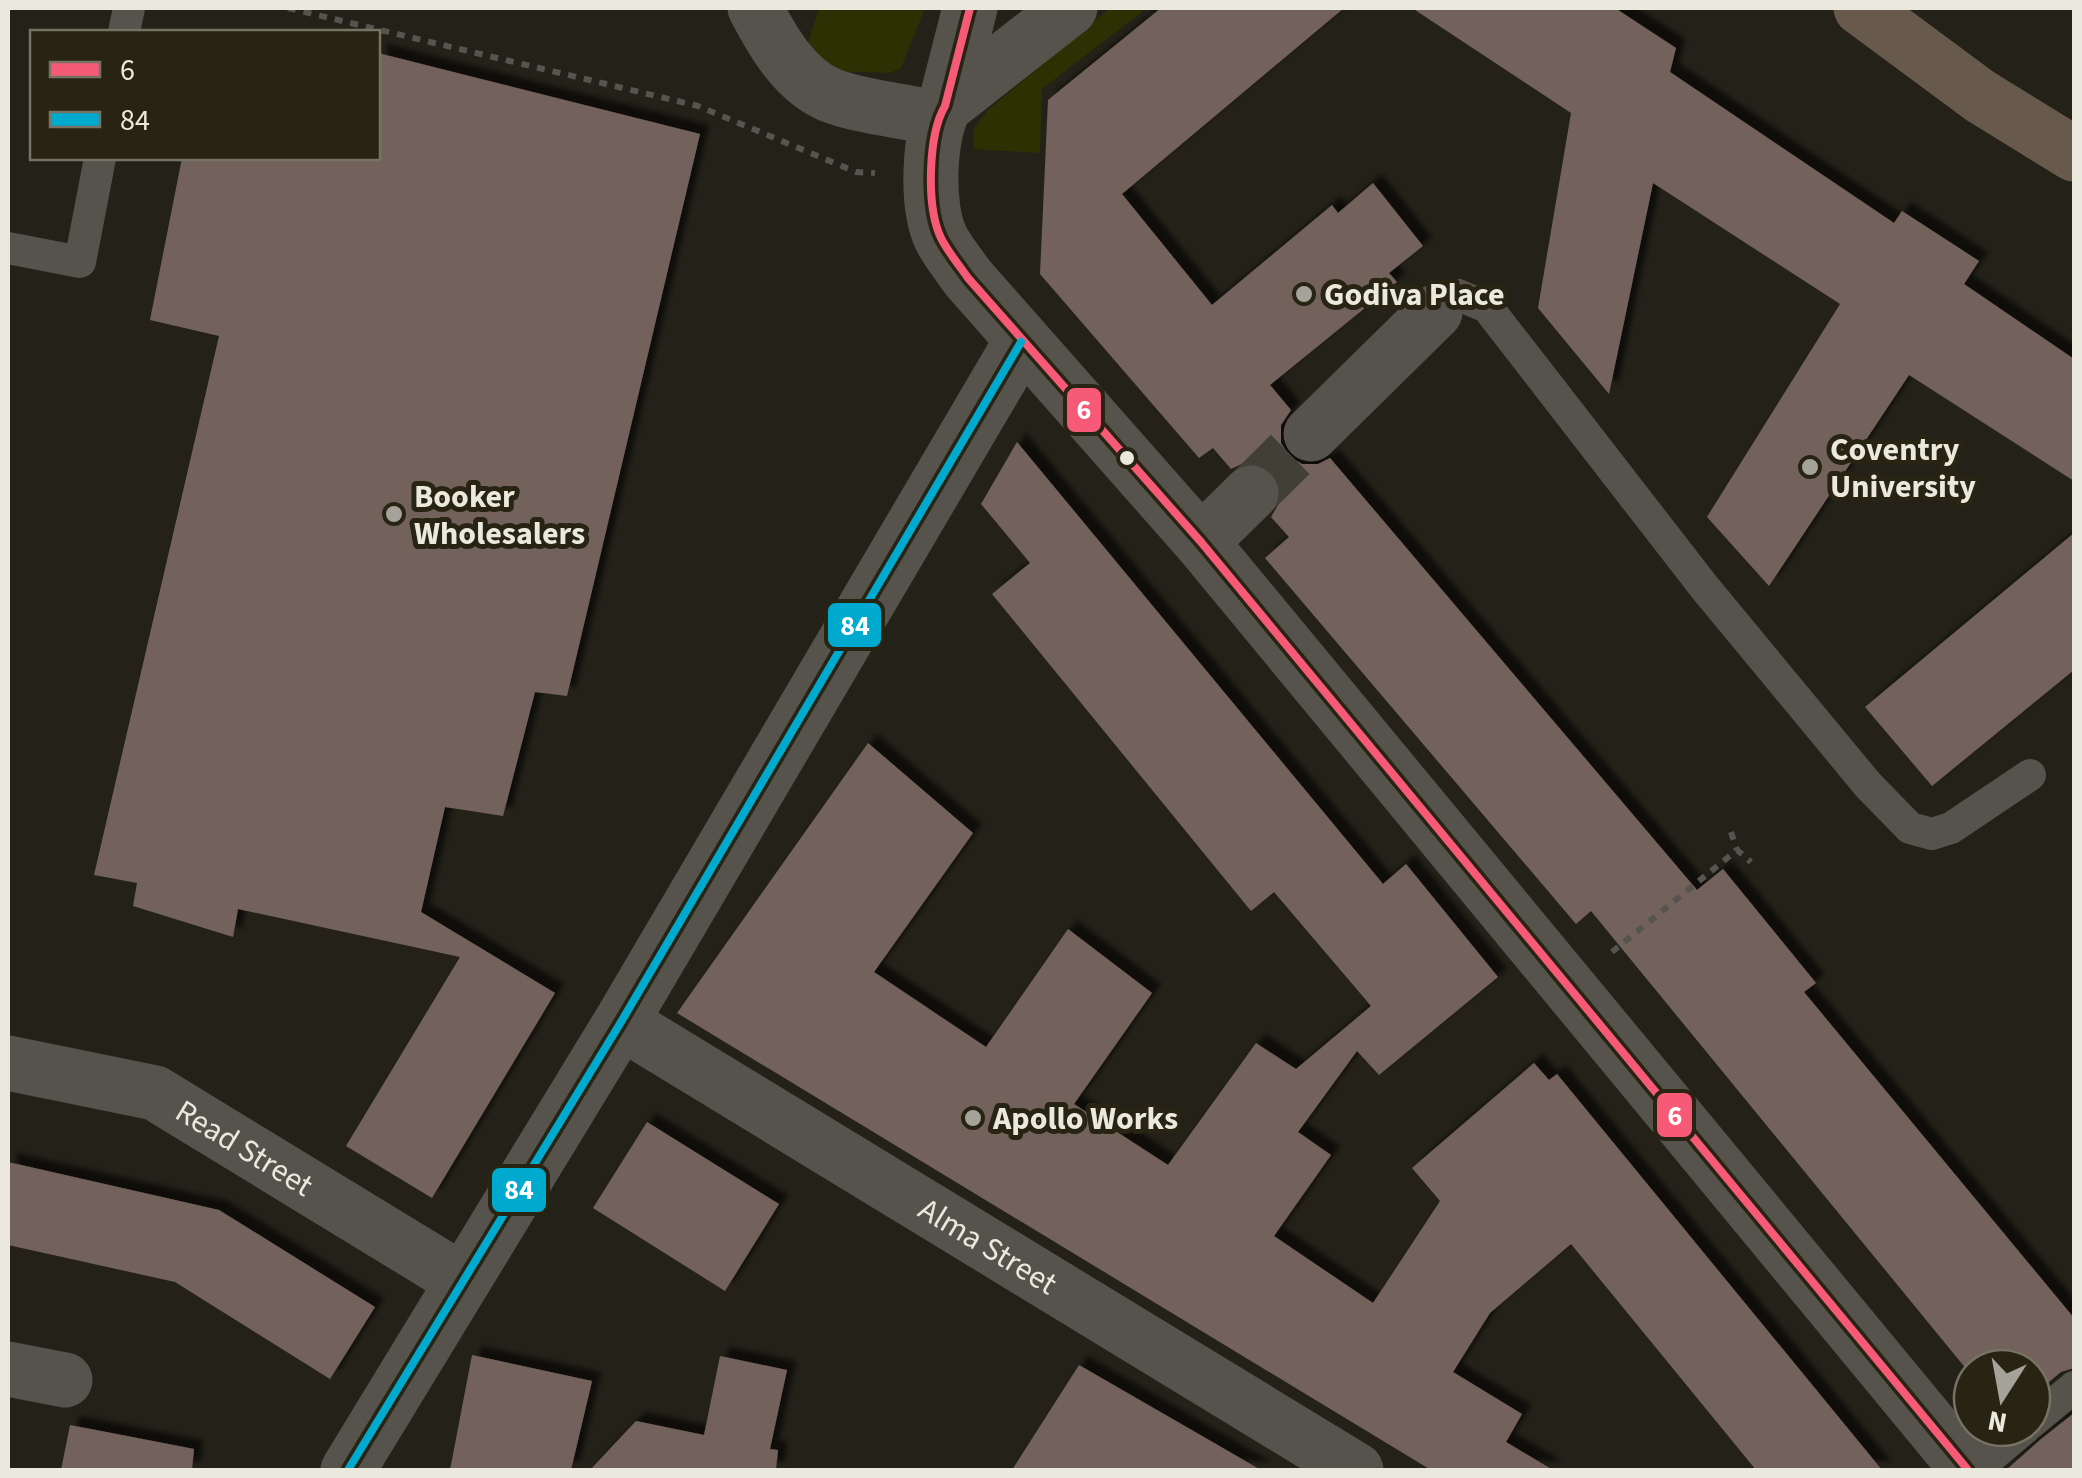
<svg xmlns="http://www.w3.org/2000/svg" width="2082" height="1478" font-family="'Source Sans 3',sans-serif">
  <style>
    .green { fill: #2c3103 }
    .building { fill: #73625c; filter: url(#shadow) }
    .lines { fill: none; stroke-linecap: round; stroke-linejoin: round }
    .street-tunnel { stroke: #413f36; stroke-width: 55; stroke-dasharray: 55 28; stroke-linecap: butt }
    .path { stroke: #55544e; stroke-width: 6; stroke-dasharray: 8 8; stroke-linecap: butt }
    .lane { stroke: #55534b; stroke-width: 32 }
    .street { stroke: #55534b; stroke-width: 55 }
    .highway { stroke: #67594b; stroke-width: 55 }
    .bus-1-casing { stroke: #282413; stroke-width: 15 }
    .bus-2-casing { stroke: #282413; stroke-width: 15 }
    .bus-1 { stroke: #f75a77; stroke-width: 8 }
    .bus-2 { stroke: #00a9ce; stroke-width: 8 }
    .poi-dot { fill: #a5a399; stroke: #282413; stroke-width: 4 }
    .bus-dot { fill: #ebe9de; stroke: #282413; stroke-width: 4 }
    .labels { text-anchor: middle; stroke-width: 10; stroke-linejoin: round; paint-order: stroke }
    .poi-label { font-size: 32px; font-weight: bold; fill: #ebe9de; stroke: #282413; text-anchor: start }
    .street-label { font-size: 32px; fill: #ebe9de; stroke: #282413 }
    .line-badge { stroke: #282413; stroke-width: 4 }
    .badge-label { font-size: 28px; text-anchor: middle; font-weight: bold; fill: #fff }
  </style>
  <defs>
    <filter id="shadow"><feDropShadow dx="9" dy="-9" stdDeviation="2.5" flood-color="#0009"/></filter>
  </defs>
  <rect width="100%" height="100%" fill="#232118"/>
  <g class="green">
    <path d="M819 8H925L901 68 890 73 829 71 808 43Z"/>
    <path d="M1110 8H1147L1042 89 1040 153 974 149 973 129 988 110Z"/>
  </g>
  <g class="building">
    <path d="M1161 8H1344L1122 194 1212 305 1332 205 1338 213 1373 183 1423 246 1389 273 1397 282 1270 385 1291 410 1281 425V443L1290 457 1302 464H1318L1330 458 1697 890 1723 869 1816 983 1804 992 2074 1318V1368L2061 1372 2032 1396V1368H1972V1376L1591 911 1576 924 1265 558 1289 537 1271 517 1281 500V484L1274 472 1258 463H1244L1231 469 1213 448 1199 458 1040 274 1048 100Z"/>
    <path d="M1412 8H1615L1676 48 1670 72 1894 223 1902 211 1979 261 1964 284 2074 359V481L1909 375 1769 586 1707 517 1840 304 1653 183 1609 394 1538 308 1571 113Z"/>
    <path d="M378 53 700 134 567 696 535 692 503 816 445 807 421 912 555 993 432 1198 346 1146 460 957 238 909 233 937 133 906 137 883 94 875 219 336 150 320 182 158H378Z"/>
    <path d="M1017 442 1383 884 1406 864 1498 977 1379 1075 1357 1051 1298 1132 1331 1155 1274 1236 1373 1303 1440 1201 1412 1168 1534 1063 1549 1080 1557 1074 1882 1470H1756L1571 1244 1490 1313 1453 1372 1522 1414 1506 1442 1553 1470H1431L677 1013 868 743 973 833 874 972 986 1047 1068 929 1152 993 1074 1104 1168 1165 1256 1043 1296 1069 1371 1006 1274 892 1251 911 992 594 1030 563 981 504Z"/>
    <path d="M2074 533V670L1932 786 1865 707Z"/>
    <path d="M647 1122 779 1204 725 1291 593 1208Z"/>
    <path d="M8 1162 219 1210 375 1307 330 1379 175 1282 8 1245Z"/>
    <path d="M472 1355 592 1381 571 1470H450Z"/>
    <path d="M720 1356 787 1370 770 1449 778 1450 776 1470H590L636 1421 704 1435Z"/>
    <path d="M1079 1365 1261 1470H1012Z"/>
    <path d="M2074 1413V1470H2006L2041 1439Z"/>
    <path d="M70 1425 194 1449 192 1470H61Z"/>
  </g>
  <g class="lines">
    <path class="street-tunnel" d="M1251 493 1311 434"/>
    <g class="path">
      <path d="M288 8 698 106 856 172 875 173"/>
      <path d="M1731 832 1737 850"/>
      <path d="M1612 952 1737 850 1751 862"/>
    </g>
    <g class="lane">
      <path d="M124 32 129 8"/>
      <path d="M8 248 80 262 100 158"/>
      <path d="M1435 312 1458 295 1487 307 1705 588 1868 785 1910 828 1932 834 1951 828 2030 775"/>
      <path d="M2032 1422 2074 1387"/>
      <path d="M1975 1470 2025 1428"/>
    </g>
    <g class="street">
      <path d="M755 8C772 40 794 80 830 95 864 108 903 110 937 119"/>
      <path d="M970 8 945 106C928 135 926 207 941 238 948 252 959 265 968 278L1201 542 1968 1470"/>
      <path d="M945 106 1070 8"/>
      <path d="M1311 434 1435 312"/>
      <path d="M1201 542 1251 493"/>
      <path id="s1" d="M621 1022 1356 1470"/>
      <path id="s2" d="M8 1063 155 1093 463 1281"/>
      <path d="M8 1369 65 1380"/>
      <path d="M348 1470 621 1022 1021 342"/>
    </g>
    <path class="highway" d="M1861 8 1980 96 2074 154"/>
    <defs>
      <path id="bus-1" d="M970 8 945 106C928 135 926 207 941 238 948 252 959 265 968 278L1201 542 1968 1470"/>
      <path id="bus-2" d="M348 1470 621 1022 1021 342"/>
    </defs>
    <use href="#bus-1" class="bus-1-casing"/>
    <use href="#bus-2" class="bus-2-casing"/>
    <use href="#bus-1" class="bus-1"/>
    <use href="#bus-2" class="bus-2"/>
  </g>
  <g class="poi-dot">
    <circle cx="1304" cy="294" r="10"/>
    <circle cx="1810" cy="467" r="10"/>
    <circle cx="394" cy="514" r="10"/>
    <circle cx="973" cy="1118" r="10"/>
  </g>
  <circle class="bus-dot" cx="1127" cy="458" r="9"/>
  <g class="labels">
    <g class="poi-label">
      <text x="1324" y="305">Godiva Place</text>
      <text x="1830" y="460">Coventry<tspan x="1830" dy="37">University</tspan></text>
      <text x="414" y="507">Booker<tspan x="414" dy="37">Wholesalers</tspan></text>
      <text x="993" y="1129">Apollo Works</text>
    </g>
    <g class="street-label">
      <text dy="11" stroke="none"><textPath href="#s2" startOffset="255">Read Street</textPath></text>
      <text dy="11" stroke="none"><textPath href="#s1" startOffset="430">Alma Street</textPath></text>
    </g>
  </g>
  <g class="line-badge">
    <rect x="1065" y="386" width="38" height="48" rx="10" fill="#f75a77"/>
    <rect x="826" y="601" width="57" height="48" rx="10" fill="#00a9ce"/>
    <rect x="1655" y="1091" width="39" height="48" rx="10" fill="#f75a77"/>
    <rect x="490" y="1166" width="58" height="48" rx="10" fill="#00a9ce"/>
  </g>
  <g class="badge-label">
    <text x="1084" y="419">6</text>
    <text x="855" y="635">84</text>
    <text x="1675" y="1125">6</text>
    <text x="519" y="1199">84</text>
  </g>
  <rect width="2082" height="1478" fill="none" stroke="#ebe9de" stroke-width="20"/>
  <rect x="30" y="30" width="350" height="130" fill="#282413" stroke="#767364" stroke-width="2.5"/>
  <rect x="50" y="62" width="50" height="15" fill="#f75a77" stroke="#767364" stroke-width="2.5"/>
  <text x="120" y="80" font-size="30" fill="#ebe9de">6</text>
  <rect x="50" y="112" width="50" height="15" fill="#00a9ce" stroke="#767364" stroke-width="2.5"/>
  <text x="120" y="130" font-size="30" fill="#ebe9de">84</text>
  <g transform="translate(2002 1398) rotate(191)"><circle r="48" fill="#282413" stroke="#767364" stroke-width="2.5"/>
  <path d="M0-8L18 38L0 25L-18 38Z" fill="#a5a399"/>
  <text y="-15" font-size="28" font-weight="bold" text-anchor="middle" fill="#ebe9de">N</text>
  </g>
</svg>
